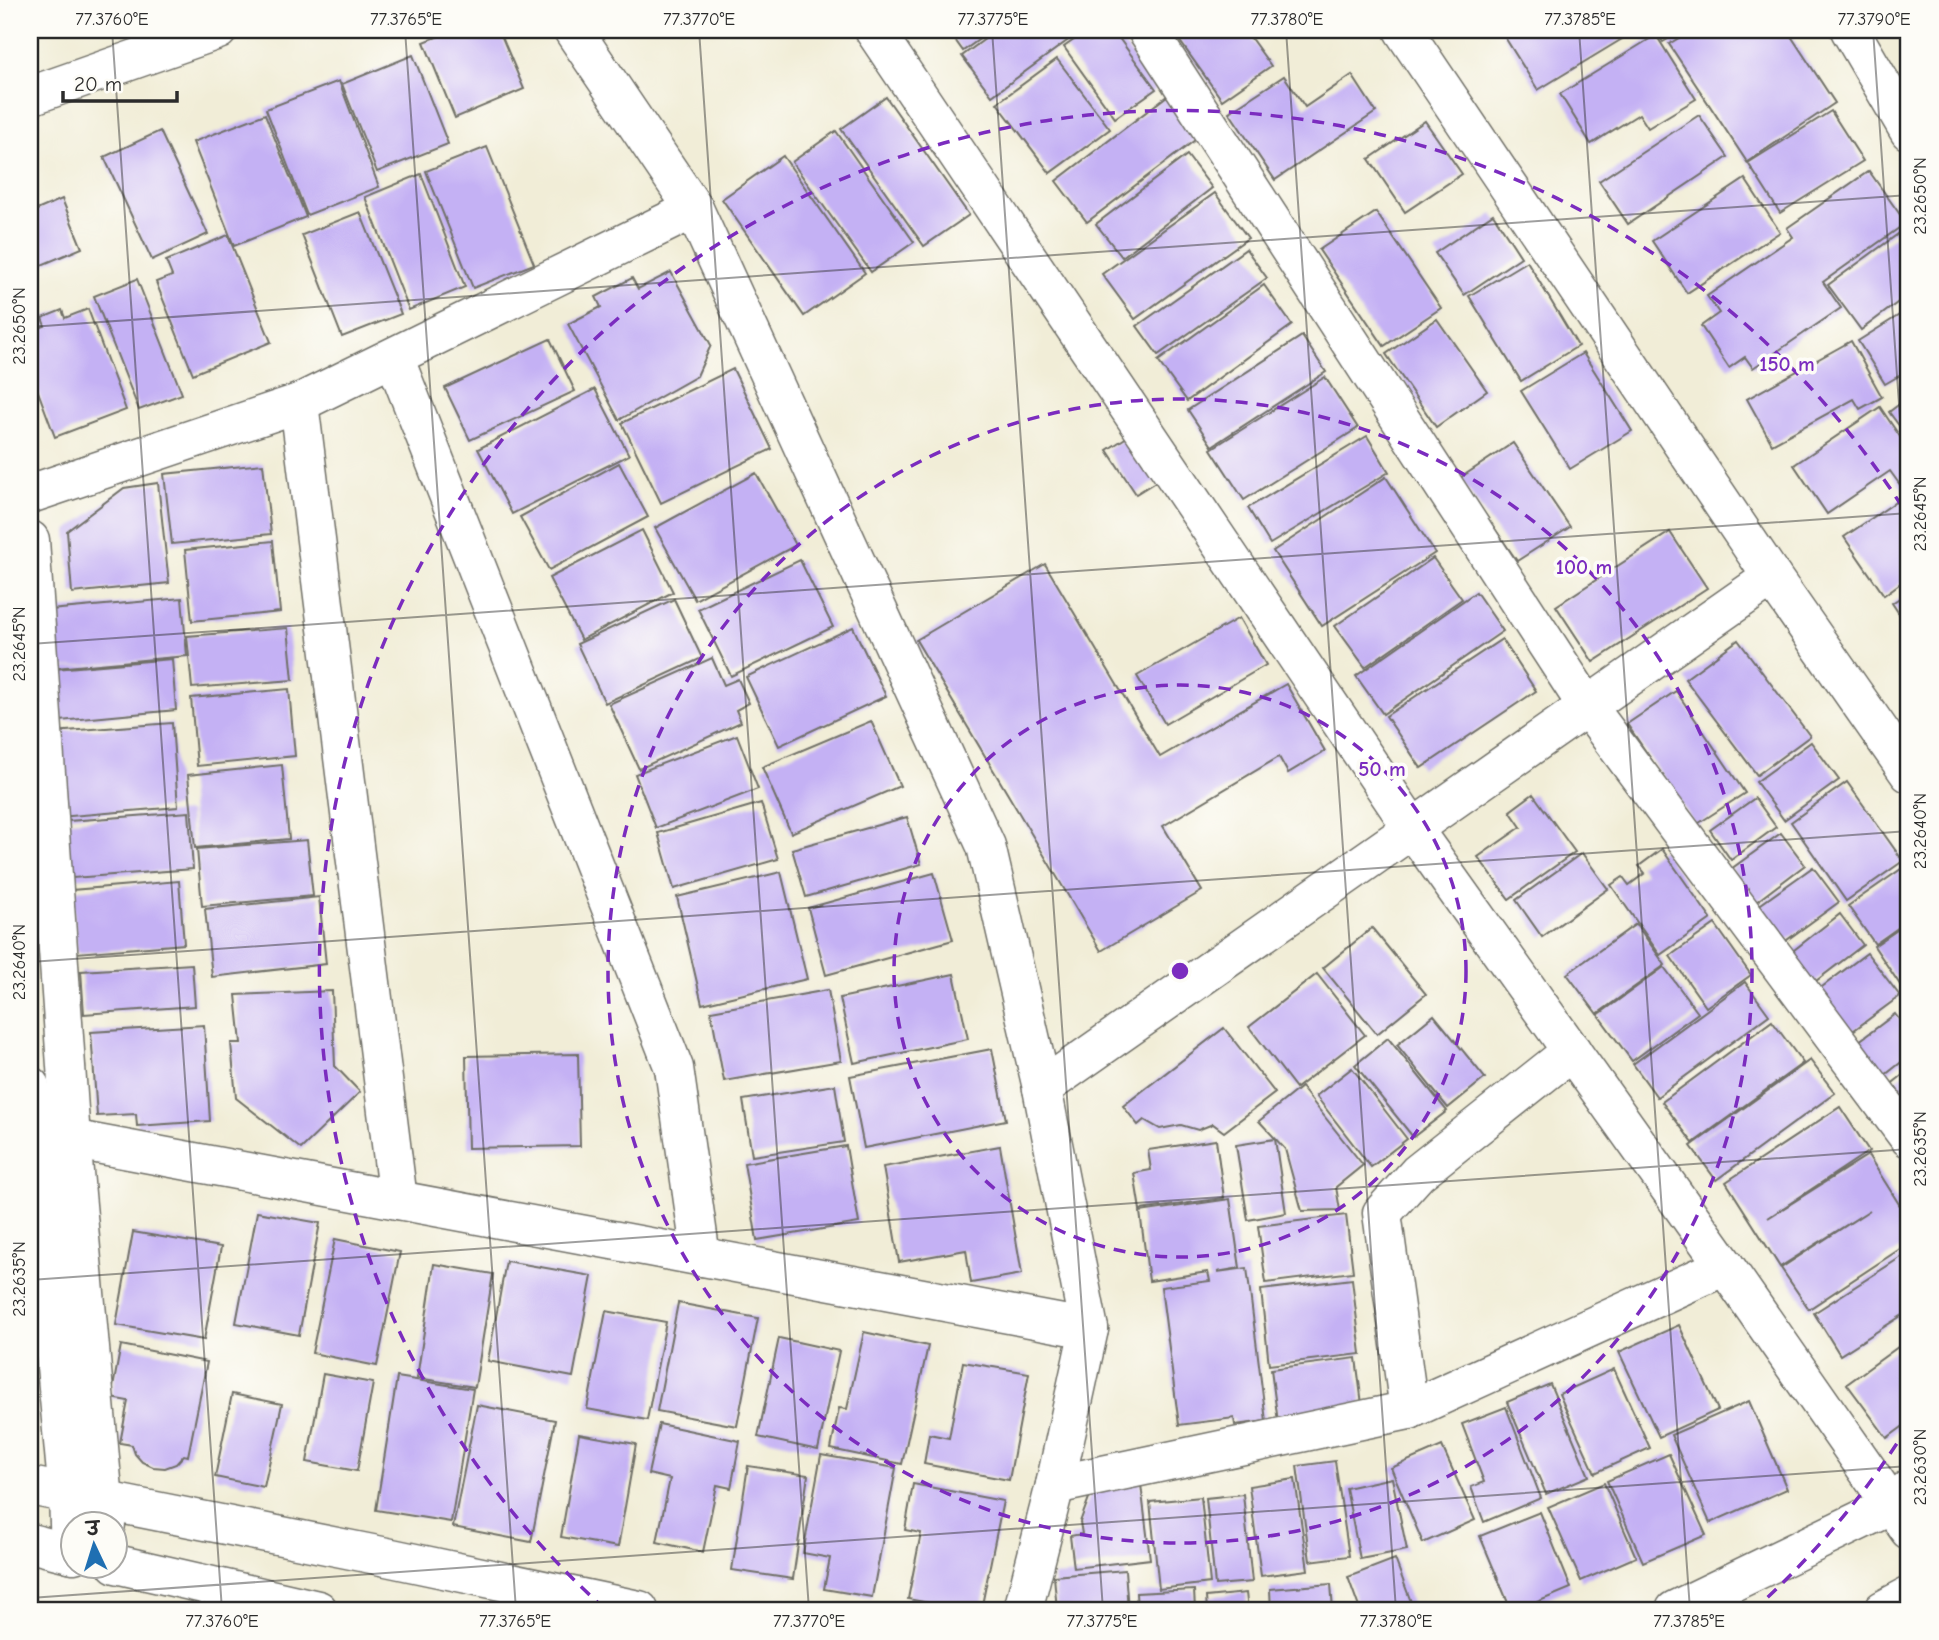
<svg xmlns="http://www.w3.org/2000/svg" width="1939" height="1640" font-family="'Comic Neue','Playpen Sans Deva',sans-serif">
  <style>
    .building { fill: #c4b1f4 }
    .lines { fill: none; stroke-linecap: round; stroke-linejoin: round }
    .minor-casing { stroke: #706f67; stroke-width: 41 }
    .minor { stroke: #fff; stroke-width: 38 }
    .ticks { fill: none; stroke: #2b2b2b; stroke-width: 2; stroke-opacity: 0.45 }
    .ring { fill: none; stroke: #7b2cbf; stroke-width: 3.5; stroke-dasharray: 12 9 }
    .centre { fill: #7b2cbf; stroke: #fdfcf7; stroke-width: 3.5 }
    .ring-label { font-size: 21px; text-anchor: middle; font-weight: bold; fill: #7b2cbf; stroke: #fdfcf7; stroke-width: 7; stroke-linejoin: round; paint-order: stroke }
    .neatline { fill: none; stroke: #2b2b2b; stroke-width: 2.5 }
    .ticks-label { font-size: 18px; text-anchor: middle; fill: #2b2b2b }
  </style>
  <rect width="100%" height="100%" fill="#fdfcf7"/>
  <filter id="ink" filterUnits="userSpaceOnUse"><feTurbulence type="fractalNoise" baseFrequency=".0143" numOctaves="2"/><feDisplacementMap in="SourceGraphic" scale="14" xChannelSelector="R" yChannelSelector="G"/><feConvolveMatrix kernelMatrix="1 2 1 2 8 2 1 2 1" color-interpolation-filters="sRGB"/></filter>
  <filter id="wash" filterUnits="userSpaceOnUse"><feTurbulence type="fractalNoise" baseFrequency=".00686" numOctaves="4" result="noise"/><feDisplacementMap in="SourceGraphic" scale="28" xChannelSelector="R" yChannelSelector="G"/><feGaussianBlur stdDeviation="1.57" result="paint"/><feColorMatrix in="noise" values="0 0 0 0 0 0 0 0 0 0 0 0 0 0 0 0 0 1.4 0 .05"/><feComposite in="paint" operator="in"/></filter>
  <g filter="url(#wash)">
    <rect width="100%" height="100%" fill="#f1edd7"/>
    <g id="blocks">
      <g class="building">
        <path d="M454 30H499L524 89 455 118 424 42Z"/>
        <path d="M948 30H992L963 51Z"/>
        <path d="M997 30H1082L992 96 962 56Z"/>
        <path d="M1088 30H1113L1156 89 1115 118 1064 47Z"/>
        <path d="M1172 30H1245L1271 66 1222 100Z"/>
        <path d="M1623 30 1627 36 1538 90 1501 31Z"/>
        <path d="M1655 30H1683L1663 42Z"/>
        <path d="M1692 30H1787L1835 103 1747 162 1669 44Z"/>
        <path d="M1656 35 1696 99 1648 128 1639 114 1591 144 1560 94Z"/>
        <path d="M413 55 448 144 377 172 342 84Z"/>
        <path d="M1057 59 1110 129 1050 173 997 103Z"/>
        <path d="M1352 75 1376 112 1275 180 1229 112 1284 76 1305 107Z"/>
        <path d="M339 81 379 187 307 215 266 109Z"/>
        <path d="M1167 96 1199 137 1087 222 1056 181Z"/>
        <path d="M886 97 969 215 924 246 841 129Z"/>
        <path d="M1831 111 1863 161 1780 213 1748 163Z"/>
        <path d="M265 114 306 217 234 246 193 142Z"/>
        <path d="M1699 115 1728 157 1628 224 1599 181Z"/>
        <path d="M1425 121 1462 174 1405 212 1369 159Z"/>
        <path d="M160 131 208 234 152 260 104 157Z"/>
        <path d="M836 131 914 242 871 272 792 162Z"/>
        <path d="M487 147 534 264 473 288 426 171Z"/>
        <path d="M1187 155 1212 188 1122 257 1096 224Z"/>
        <path d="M783 156 865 273 804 316 722 199Z"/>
        <path d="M1869 171 1906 223 1823 282 1841 308 1753 368 1745 357 1729 368 1701 326 1719 313 1707 296 1793 237 1787 228Z"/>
        <path d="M421 174 465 287 409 310 365 197Z"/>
        <path d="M1745 179 1780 232 1687 293 1652 241Z"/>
        <path d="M1215 193 1248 238 1135 319 1102 274Z"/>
        <path d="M62 199 82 248 32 269 30 264V213Z"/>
        <path d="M360 212 401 314 342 337 302 235Z"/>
        <path d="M1376 212 1441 308 1384 346 1319 250Z"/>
        <path d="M1493 214 1521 257 1464 295 1435 253Z"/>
        <path d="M1909 226V294L1861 330 1828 285Z"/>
        <path d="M228 235 271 342 193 374 156 282 172 276 166 261Z"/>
        <path d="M1246 249 1267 278 1158 355 1137 326Z"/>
        <path d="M1527 261 1578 346 1521 381 1469 296Z"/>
        <path d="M671 272 711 345 697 376 619 420 568 324 601 307 596 297 632 278 638 289Z"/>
        <path d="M137 279 182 394 139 410 94 296Z"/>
        <path d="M1264 285 1292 325 1187 401 1158 361Z"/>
        <path d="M88 309 126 410 55 437 30 370V331L45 326 42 318 62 310 65 318Z"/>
        <path d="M1909 309V370L1885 384 1858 341Z"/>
        <path d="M1437 319 1487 391 1436 427 1386 354Z"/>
        <path d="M1302 336 1326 372 1212 446 1188 410Z"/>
        <path d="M550 339 575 391 470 440 445 388Z"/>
        <path d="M1851 341 1882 397 1860 409 1854 399 1772 444 1747 399Z"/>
        <path d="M1583 353 1632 431 1570 469 1521 391Z"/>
        <path d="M733 369 772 449 661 503 622 423Z"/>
        <path d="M1325 377 1358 428 1244 500 1211 449Z"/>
        <path d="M595 389 629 455 512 514 478 449Z"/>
        <path d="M1909 397V439L1889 412Z"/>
        <path d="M1880 407 1909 450V485L1903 489 1890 471 1827 514 1794 465Z"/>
        <path d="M1130 435 1160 479 1136 494 1107 450Z"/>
        <path d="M1367 436 1389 472 1270 544 1248 508Z"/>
        <path d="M1513 443 1570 527 1517 561 1460 478Z"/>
        <path d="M619 463 648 517 549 570 520 517Z"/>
        <path d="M263 464 271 534 172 544 164 474Z"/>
        <path d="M756 473 796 545 695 600 655 528Z"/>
        <path d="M1386 477 1435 553 1322 626 1273 551Z"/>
        <path d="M158 483 169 583 72 593 67 531 124 488Z"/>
        <path d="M1909 493V577L1884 595 1844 537Z"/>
        <path d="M642 530 673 592 581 640 549 578Z"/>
        <path d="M1670 532 1707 588 1593 662 1556 606Z"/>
        <path d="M273 541 280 612 192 621 185 550Z"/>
        <path d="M1433 558 1462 599 1365 667 1335 626Z"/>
        <path d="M800 560 833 627 731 676 698 609Z"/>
        <path d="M1045 564 1160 757 1286 684 1325 751 1288 773 1279 757 1163 826 1202 891 1101 951 916 640Z"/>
        <path d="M1476 592 1503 631 1383 714 1356 676Z"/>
        <path d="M1909 592V629L1892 603Z"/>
        <path d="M182 598 187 656 55 668 50 610Z"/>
        <path d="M674 599 702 658 605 703 577 644Z"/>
        <path d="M1239 618 1266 665 1165 724 1137 676Z"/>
        <path d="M853 627 886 696 779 746 746 677Z"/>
        <path d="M288 628 293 680 192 688 187 636Z"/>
        <path d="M1502 639 1536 691 1421 768 1386 716Z"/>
        <path d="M1738 640 1810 736 1757 775 1685 679Z"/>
        <path d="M712 658 724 685 738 679 749 703 736 710 741 722 639 769 609 704Z"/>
        <path d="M172 659 176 710 60 721 55 669Z"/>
        <path d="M289 689 295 756 197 766 191 698Z"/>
        <path d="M1676 691 1745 793 1696 825 1627 724Z"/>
        <path d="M871 721 900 786 791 833 762 767Z"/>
        <path d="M172 723 178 807 59 817 53 732Z"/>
        <path d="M737 735 758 789 656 828 635 774Z"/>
        <path d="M1811 742 1839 780 1784 820 1756 782Z"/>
        <path d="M282 765 289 839 195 848 188 775Z"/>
        <path d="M1847 782 1903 861 1846 901 1791 822Z"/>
        <path d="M1533 794 1575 852 1509 899 1478 857 1521 827 1510 811Z"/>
        <path d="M1755 798 1776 827 1731 860 1710 830Z"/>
        <path d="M761 803 778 859 674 889 658 833Z"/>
        <path d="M189 812 193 869 59 879 55 822Z"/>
        <path d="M907 817 921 864 806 897 792 849Z"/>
        <path d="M1781 833 1805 865 1756 902 1731 869Z"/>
        <path d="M307 840 313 896 202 906 197 849Z"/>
        <path d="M1662 849 1711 919 1660 955 1611 885 1623 877 1629 885 1645 873 1639 866Z"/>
        <path d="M1582 853 1608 889 1542 937 1516 900Z"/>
        <path d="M1813 867 1839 902 1780 945 1754 909Z"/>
        <path d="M1904 867 1909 875V920L1875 944 1848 906Z"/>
        <path d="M781 872 807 979 702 1004 677 897Z"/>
        <path d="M934 873 953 940 826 975 808 908Z"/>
        <path d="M179 881 184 944 77 953 72 890Z"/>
        <path d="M319 897 326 964 212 977 205 909Z"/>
        <path d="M1840 914 1863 945 1812 984 1789 954Z"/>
        <path d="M1909 922V989L1905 992 1874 946Z"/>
        <path d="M1636 924 1665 965 1597 1014 1567 974Z"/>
        <path d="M1715 924 1751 975 1706 1007 1670 956Z"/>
        <path d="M1372 928 1426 994 1377 1034 1323 968Z"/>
        <path d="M1867 953 1900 996 1850 1033 1818 990Z"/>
        <path d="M192 964 195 1006 84 1014 81 971Z"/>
        <path d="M1664 967 1698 1013 1632 1061 1598 1015Z"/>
        <path d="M954 974 968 1039 854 1063 840 998Z"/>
        <path d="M1317 974 1365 1035 1296 1088 1249 1027Z"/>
        <path d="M1745 982 1769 1015 1657 1097 1633 1064Z"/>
        <path d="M828 990 841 1061 724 1081 711 1011Z"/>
        <path d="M332 991 335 1066 360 1092 301 1149 236 1098 231 1043H241L236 995Z"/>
        <path d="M1895 1014 1909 1032V1056L1880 1079 1854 1045Z"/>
        <path d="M1434 1015 1485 1078 1448 1108 1397 1045Z"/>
        <path d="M1772 1021 1803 1063 1693 1143 1662 1102Z"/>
        <path d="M204 1025 210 1121 137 1126 136 1114 97 1116 91 1032Z"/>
        <path d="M1224 1028 1275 1093 1224 1132 1213 1124 1198 1130 1181 1125 1160 1129 1144 1120 1138 1125 1123 1106Z"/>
        <path d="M1388 1038 1447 1111 1413 1137 1355 1065Z"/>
        <path d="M992 1049 1006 1120 864 1148 850 1076Z"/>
        <path d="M578 1054 580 1146 468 1148 466 1056Z"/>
        <path d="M1810 1060 1835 1093 1716 1180 1691 1146Z"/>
        <path d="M1352 1068 1407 1139 1371 1167 1316 1096Z"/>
        <path d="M1909 1070V1120L1884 1090Z"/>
        <path d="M835 1085 844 1142 752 1156 743 1100Z"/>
        <path d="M1301 1087 1363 1165 1336 1187 1340 1210 1302 1211 1285 1149 1259 1121Z"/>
        <path d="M1840 1107 1869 1151 1768 1218 1868 1155 1909 1220V1243L1809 1309 1781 1268 1870 1210 1780 1267 1726 1182Z"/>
        <path d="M1275 1139 1286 1213 1248 1220 1236 1145Z"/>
        <path d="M1216 1140 1224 1198 1140 1210 1134 1173 1151 1170 1148 1150Z"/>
        <path d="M846 1146 859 1223 757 1240 744 1163Z"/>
        <path d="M1000 1146 1022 1274 971 1283 966 1250 899 1262 883 1167Z"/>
        <path d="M1230 1199 1240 1268 1217 1272 1247 1268 1266 1421 1235 1425 1234 1418 1179 1425 1161 1287 1210 1281 1208 1272 1149 1281 1140 1212Z"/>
        <path d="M257 1212 320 1223 299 1335 236 1323Z"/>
        <path d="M1346 1215 1353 1272 1266 1283 1258 1226Z"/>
        <path d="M133 1232 221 1247 204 1340 116 1325Z"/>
        <path d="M335 1239 400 1252 377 1366 312 1353Z"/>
        <path d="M1909 1252V1311L1840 1355 1814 1313Z"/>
        <path d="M506 1261 592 1276 573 1377 488 1361Z"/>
        <path d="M434 1264 493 1274 475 1387 417 1378Z"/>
        <path d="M1352 1279 1361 1354 1269 1365 1261 1290Z"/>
        <path d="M678 1303 758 1318 737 1426 657 1411Z"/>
        <path d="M606 1311 666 1322 647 1420 587 1409Z"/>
        <path d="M1679 1325 1718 1410 1659 1437 1619 1352Z"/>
        <path d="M864 1332 928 1346 902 1464 831 1449 839 1408 847 1409Z"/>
        <path d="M779 1338 839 1351 818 1450 758 1437Z"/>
        <path d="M1909 1339V1422L1887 1438 1847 1384Z"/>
        <path d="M121 1345 207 1362 188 1456 184 1455 176 1464 165 1468 153 1467 142 1462 135 1454 132 1445 120 1443 128 1401 111 1398Z"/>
        <path d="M1356 1358 1363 1412 1278 1422 1271 1369Z"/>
        <path d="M963 1362 1029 1373 1009 1480 924 1464 929 1434 949 1438Z"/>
        <path d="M1614 1369 1650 1448 1595 1473 1559 1394Z"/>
        <path d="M323 1374 373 1383 357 1471 307 1462Z"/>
        <path d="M397 1377 473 1389 451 1522 376 1510Z"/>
        <path d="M1550 1384 1589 1476 1546 1494 1507 1402Z"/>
        <path d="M232 1394 282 1404 264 1487 215 1477Z"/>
        <path d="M1749 1401 1787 1489 1710 1523 1671 1435Z"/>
        <path d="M477 1405 555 1420 531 1542 453 1527Z"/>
        <path d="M1506 1407 1541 1498 1484 1522 1471 1487 1484 1482 1462 1424Z"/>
        <path d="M659 1424 740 1441 731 1488 717 1485 703 1552 657 1542 670 1479 648 1474Z"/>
        <path d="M579 1434 636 1444 618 1547 561 1537Z"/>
        <path d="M1442 1446 1475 1520 1423 1543 1391 1468Z"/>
        <path d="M1669 1454 1706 1535 1643 1562 1607 1481Z"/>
        <path d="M821 1455 896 1468 872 1597 824 1589 830 1558 803 1553Z"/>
        <path d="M1335 1461 1349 1556 1310 1561 1297 1466Z"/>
        <path d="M748 1466 808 1475 793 1579 732 1570Z"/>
        <path d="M1140 1476 1150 1559 1074 1568 1070 1536 1082 1534 1080 1522 1095 1482Z"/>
        <path d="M1392 1478 1407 1550 1360 1559 1346 1488Z"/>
        <path d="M1295 1479 1308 1570 1261 1576 1249 1486Z"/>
        <path d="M1604 1483 1636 1557 1581 1581 1548 1507Z"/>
        <path d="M913 1484 1003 1501 981 1610H966L908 1599 921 1533 905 1530Z"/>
        <path d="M1243 1494 1252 1582 1215 1585 1206 1498Z"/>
        <path d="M1201 1497 1210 1583 1159 1589 1150 1502Z"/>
        <path d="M1540 1512 1571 1588 1518 1610H1511L1480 1536Z"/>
        <path d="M1395 1559 1414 1610H1360L1348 1577Z"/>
        <path d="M1125 1570 1128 1610H1057L1054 1576Z"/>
        <path d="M1331 1584 1333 1610H1271L1270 1589Z"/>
        <path d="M1194 1590 1195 1610H1137L1136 1593Z"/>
        <path d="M1246 1593 1248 1610H1207L1206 1597Z"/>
      </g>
    </g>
  </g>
  <g filter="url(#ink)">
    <use href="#blocks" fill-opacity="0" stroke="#706f67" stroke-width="2"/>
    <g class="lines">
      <defs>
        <g id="minor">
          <path d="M573 30 694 209 986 846 1042 1088 1089 1329 1055 1485 1023 1610"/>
          <path d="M874 30 1413 829 1725 1266 1909 1530"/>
          <path d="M1147 30 1587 706 1909 1138"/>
          <path d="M1403 30 1772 577 1909 773"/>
          <path d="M1850 30 1909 131"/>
          <path d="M30 96 218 30"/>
          <path d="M394 357 674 1068 701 1257"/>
          <path d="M299 403 398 1200"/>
          <path d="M30 494 299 403 694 209"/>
          <path d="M30 540 71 1139 106 1524"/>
          <path d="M30 1086 68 1495 70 1553"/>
          <path d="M1042 1088 1772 577"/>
          <path d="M33 1132 1089 1329"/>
          <path d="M1409 1410 1382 1213 1418 1173 1572 1051"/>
          <path d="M1055 1485 1409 1410 1725 1266"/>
          <path d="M30 1486 377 1555 639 1610"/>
          <path d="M30 1543 74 1554"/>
          <path d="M116 1564 318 1610"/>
          <path d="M1675 1610 1892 1505 1909 1489"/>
          <path d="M1883 1610 1909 1596"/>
        </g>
      </defs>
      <use href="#minor" class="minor-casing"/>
      <use href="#minor" class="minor"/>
    </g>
  </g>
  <path class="ticks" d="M112 30 222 1610M405 30 516 1610M699 30 809 1610M992 30 1103 1610M1286 30 1396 1610M1579 30 1690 1610M1873 30 1909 548M30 327 1909 195M30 644 1909 513M30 962 1909 831M30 1280 1909 1149M30 1598 1909 1466"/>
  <g class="ring">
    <circle cx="1180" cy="971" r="286"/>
    <circle cx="1180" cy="971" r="572"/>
    <path d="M1908 1426A859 859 0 0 1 1755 1609M605 1609A859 859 0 1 1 1908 516"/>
  </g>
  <circle cx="1180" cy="971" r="10" class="centre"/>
  <g class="ring-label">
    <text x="1787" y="371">150 m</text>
    <text x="1584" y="574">100 m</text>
    <text x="1382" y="776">50 m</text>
  </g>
  <rect width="1939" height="1640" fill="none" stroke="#fdfcf7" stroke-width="77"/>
  <g transform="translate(94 1545) rotate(356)"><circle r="33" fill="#fdfcf7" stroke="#a9a8a5" stroke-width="2"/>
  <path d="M0-5L12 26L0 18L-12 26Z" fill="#1f6fb2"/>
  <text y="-10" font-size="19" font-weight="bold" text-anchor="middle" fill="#2b2b2b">उ</text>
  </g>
  <path d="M63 91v10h114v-10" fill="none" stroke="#2b2b2b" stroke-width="3.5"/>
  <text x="74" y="91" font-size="21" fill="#2b2b2b" stroke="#fdfcf7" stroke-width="5" paint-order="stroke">20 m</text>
  <rect x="38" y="38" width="1862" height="1564" class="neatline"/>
  <g class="ticks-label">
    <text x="112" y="25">77.3760°E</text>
    <text x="406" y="25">77.3765°E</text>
    <text x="699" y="25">77.3770°E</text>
    <text x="993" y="25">77.3775°E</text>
    <text x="1287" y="25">77.3780°E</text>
    <text x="1580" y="25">77.3785°E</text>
    <text x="1874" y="25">77.3790°E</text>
    <text transform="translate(1920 196) rotate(-90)" y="6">23.2650°N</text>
    <text transform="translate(19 326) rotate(-90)" y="6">23.2650°N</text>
    <text transform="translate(1920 514) rotate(-90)" y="6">23.2645°N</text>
    <text transform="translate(19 644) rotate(-90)" y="6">23.2645°N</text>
    <text transform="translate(1920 831) rotate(-90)" y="6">23.2640°N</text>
    <text transform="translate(19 962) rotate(-90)" y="6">23.2640°N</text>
    <text transform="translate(1920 1149) rotate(-90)" y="6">23.2635°N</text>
    <text transform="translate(19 1279) rotate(-90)" y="6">23.2635°N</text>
    <text transform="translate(1920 1467) rotate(-90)" y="6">23.2630°N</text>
    <text x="222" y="1627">77.3760°E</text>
    <text x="515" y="1627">77.3765°E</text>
    <text x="809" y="1627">77.3770°E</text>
    <text x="1102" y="1627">77.3775°E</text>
    <text x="1396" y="1627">77.3780°E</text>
    <text x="1689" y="1627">77.3785°E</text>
  </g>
</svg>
